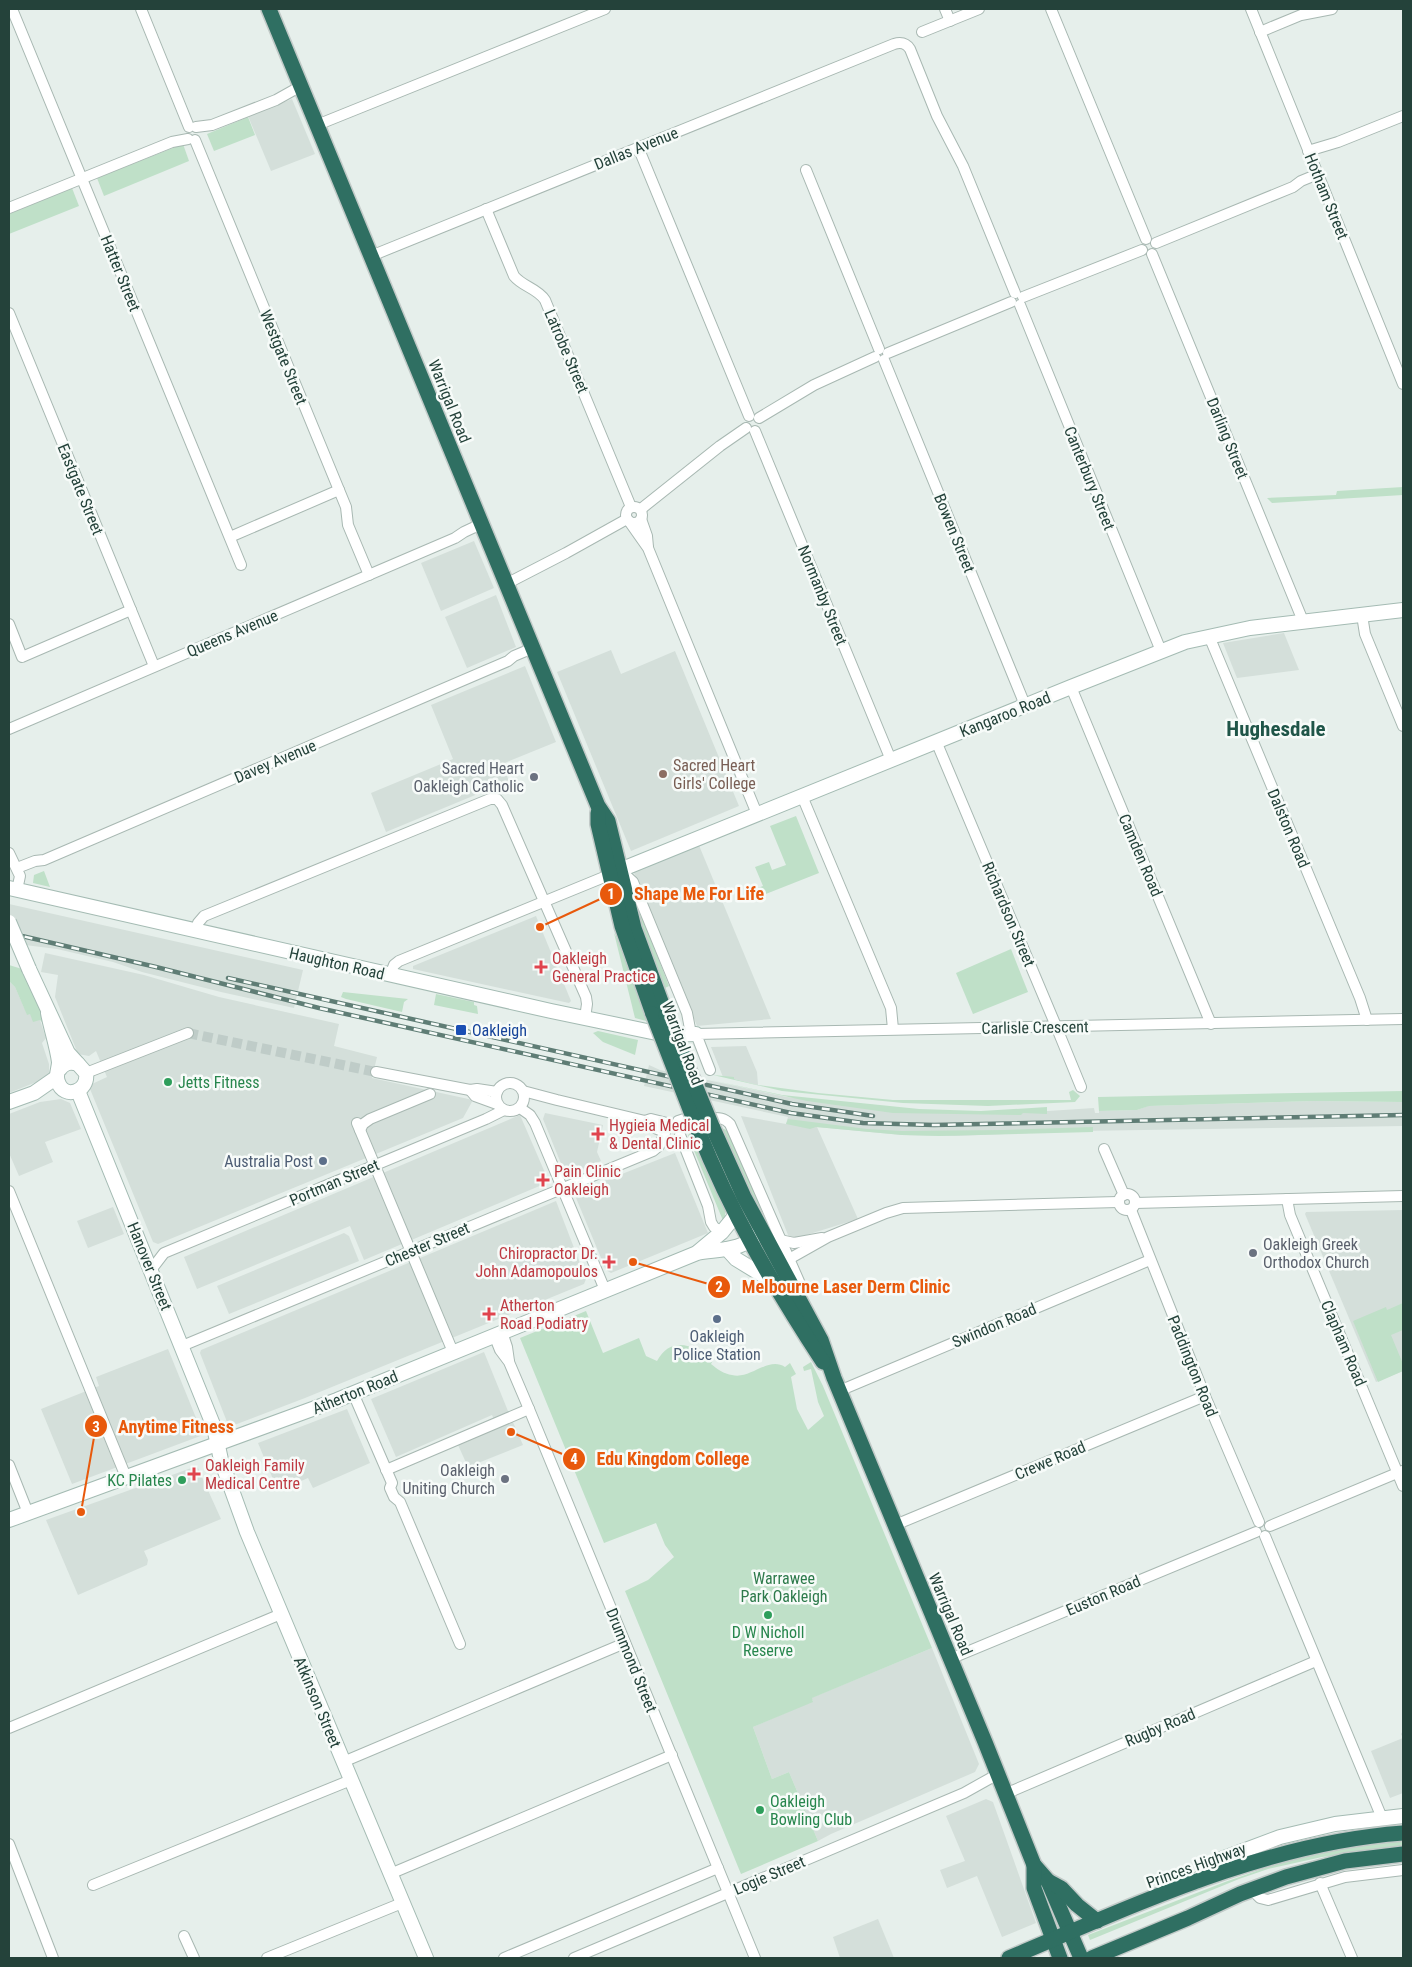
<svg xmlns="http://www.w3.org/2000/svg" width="1412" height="1967" font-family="'Roboto Condensed',sans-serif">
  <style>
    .built { fill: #d4dfda }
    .green { fill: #bfe0c8 }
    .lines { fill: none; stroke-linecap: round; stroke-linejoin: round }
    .street-tunnel { stroke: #bfccc8; stroke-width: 10; stroke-dasharray: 10 5; stroke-linecap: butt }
    .street-casing { stroke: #a8b8b2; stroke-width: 12 }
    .secondary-casing { stroke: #a4bbb3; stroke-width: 16 }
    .highway-casing { stroke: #c2cac8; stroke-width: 18 }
    .street { stroke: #fff; stroke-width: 10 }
    .secondary { stroke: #fff; stroke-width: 14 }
    .highway { stroke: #2f6f62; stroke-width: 15 }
    .rail-casing { stroke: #5f7d75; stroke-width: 4.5 }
    .rail { stroke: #f7fbf9; stroke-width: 2.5; stroke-dasharray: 8; stroke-linecap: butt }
    .secondary-bridge-casing { stroke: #a4bbb3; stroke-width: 16; stroke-linecap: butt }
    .highway-bridge-casing { stroke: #c2cac8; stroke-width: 18; stroke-linecap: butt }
    .secondary-bridge { stroke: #fff; stroke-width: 14 }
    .highway-bridge { stroke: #2f6f62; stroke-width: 15 }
    .education-dot { fill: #8d6e63; stroke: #f7fbf9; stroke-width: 2 }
    .worship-dot { fill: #6b7280; stroke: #f7fbf9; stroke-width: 2 }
    .health-dot { fill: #e0444e; stroke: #f7fbf9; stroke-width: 2 }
    .transit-dot { fill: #1a4fb4; stroke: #f7fbf9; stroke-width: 2 }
    .leisure-dot { fill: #2e9e5b; stroke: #f7fbf9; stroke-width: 2 }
    .service-dot { fill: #5c6f8a; stroke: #f7fbf9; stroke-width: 2 }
    .labels { text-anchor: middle; stroke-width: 5; stroke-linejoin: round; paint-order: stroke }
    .street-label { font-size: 16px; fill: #24423a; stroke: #f7fbf9 }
    .education-label { font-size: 16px; fill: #785e54; stroke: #f7fbf9; text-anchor: start }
    .worship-label { font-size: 16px; fill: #5b616d; stroke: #f7fbf9; text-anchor: end }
    .health-label { font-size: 16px; fill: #be3a42; stroke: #f7fbf9; text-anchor: start }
    .transit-label { font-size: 16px; fill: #164399; stroke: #f7fbf9; text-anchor: start }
    .leisure-label { font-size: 16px; fill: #27864d; stroke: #f7fbf9; text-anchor: start }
    .service-label { font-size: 16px; fill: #4e5e75; stroke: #f7fbf9; text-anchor: end }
    .park-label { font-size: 16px; fill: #2d7a4b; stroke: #f7fbf9 }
    .district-label { font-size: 21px; font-weight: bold; fill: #1f5548; stroke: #f7fbf9 }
    .leader { fill: none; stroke: #e8590c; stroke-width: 2 }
    .callout-dot { fill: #e8590c; stroke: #f7fbf9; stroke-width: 2 }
    .mark-label { font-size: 15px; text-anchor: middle; font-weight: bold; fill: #fff }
    .callout-label { font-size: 18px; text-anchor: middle; font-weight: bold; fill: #e8590c; stroke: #f7fbf9; stroke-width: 5; stroke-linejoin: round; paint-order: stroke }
  </style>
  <rect width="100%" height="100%" fill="#e6efeb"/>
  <g class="built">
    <path d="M292 99 315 154 271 171 248 116Z"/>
    <path d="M474 541 494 588 441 611 421 563Z"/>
    <path d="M496 595 516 647 467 668 445 617Z"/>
    <path d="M1284 633 1299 670 1237 678 1223 643Z"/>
    <path d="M611 650 621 674 675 651 739 806 631 851 557 672Z"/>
    <path d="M525 666 556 742 502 764 509 781 386 832 371 793 453 759 431 705Z"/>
    <path d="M698 843 771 1019 697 1026 632 868Z"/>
    <path d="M9 904 303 970 294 1008 221 992 142 972 113 962 57 949 9 943Z"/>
    <path d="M536 916 571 1001 569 1003 413 969V966Z"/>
    <path d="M45 953 144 975 219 997 339 1024 334 1046 377 1057 372 1078 473 1100 463 1118 158 1244 153 1242 90 1089 92 1084 107 1077 96 1051 89 1056 78 1054 55 997 58 975 41 972Z"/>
    <path d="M9 981 15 987 27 1014H30L40 1020 46 1038 42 1043 49 1064V1077L9 1093Z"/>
    <path d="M746 1046 757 1072 758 1085 734 1079 733 1077H723L711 1047Z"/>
    <path d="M649 1065 660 1070 787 1097 929 1111H1048L1094 1108 1095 1113H1099V1111L1137 1110 1148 1106 1314 1101 1403 1102V1126L1080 1131 955 1136 902 1135 817 1127 858 1219 790 1240 741 1116 786 1124 788 1117 644 1086Z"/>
    <path d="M61 1099 70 1103 81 1129 45 1142 53 1162 19 1176 9 1153V1114L40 1102Z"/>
    <path d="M545 1113 603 1125 597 1152 601 1161 566 1176 543 1119Z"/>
    <path d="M520 1115 549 1182 364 1260 350 1226 197 1289 184 1257Z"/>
    <path d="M675 1153 708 1233 611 1273 606 1270 574 1193Z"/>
    <path d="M556 1201 586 1279 584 1284 305 1398 229 1427 200 1353 201 1350Z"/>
    <path d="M113 1207 124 1234 88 1248 77 1221Z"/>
    <path d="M1403 1210V1371L1376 1382 1305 1214 1306 1212Z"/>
    <path d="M344 1233 349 1236 359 1261 229 1314 217 1286Z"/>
    <path d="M168 1349 203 1435 72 1484 41 1409 99 1386 96 1377Z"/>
    <path d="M484 1352 510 1416 495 1422 492 1415 396 1457 371 1399Z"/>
    <path d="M347 1409 370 1463 313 1488 308 1478 278 1491 258 1443Z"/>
    <path d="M512 1420 523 1445 468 1467 458 1445 459 1442Z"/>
    <path d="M197 1466 221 1519 144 1551 148 1560 147 1565 78 1595 46 1520Z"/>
    <path d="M932 1648 979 1764 975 1772 831 1834 818 1841 789 1772 772 1779 753 1727 813 1701 811 1698Z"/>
    <path d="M1403 1731V1793L1390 1798 1371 1751 1403 1738 1401 1734Z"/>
    <path d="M986 1799 993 1802 1036 1923 1002 1937 977 1876 947 1888 940 1870 965 1861 946 1816Z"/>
    <path d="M878 1919 894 1958H840L833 1937Z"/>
  </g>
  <g class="green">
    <path d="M248 117 255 135 214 151 207 134Z"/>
    <path d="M183 144 189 161 104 196 97 178Z"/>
    <path d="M72 188 79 206 9 234V214Z"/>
    <path d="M1403 487V495L1272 503 1267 498 1336 495 1337 491Z"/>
    <path d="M796 816 819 873 758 897 755 889 763 886 755 867 769 862 772 870 786 865 770 826Z"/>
    <path d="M44 871 50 887 33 883 34 875Z"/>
    <path d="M632 890 669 986 663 989C650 957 639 924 632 890Z"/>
    <path d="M614 933 621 946 650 1022 635 1018Z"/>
    <path d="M1011 949 1028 992 973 1014 956 973Z"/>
    <path d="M9 965 22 969 39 1003 46 1026 40 1020 33 1022 30 1014 27 1015 15 987 9 981Z"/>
    <path d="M343 992 408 999 404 1002 402 1012 346 999 341 997Z"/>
    <path d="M436 994 474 1002V1005L477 1006 478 1014 434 1005Z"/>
    <path d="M598 1031 638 1040 635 1055 603 1042 593 1033Z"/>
    <path d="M713 1075 734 1077V1079L758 1085 818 1093 893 1100H1071L1069 1092 1073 1090 1080 1096 1075 1102 988 1106 903 1103 782 1091Z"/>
    <path d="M705 1079 782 1095 919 1109 981 1111 1047 1107V1114L1023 1113 1021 1115 893 1113 807 1101Z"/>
    <path d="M1403 1091V1102L1314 1101 1149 1106 1137 1110 1099 1111 1098 1097Z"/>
    <path d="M788 1119 867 1129 902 1131 1004 1130 1093 1127V1132L939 1136 902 1135 816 1127 810 1129 786 1124Z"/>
    <path d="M720 1127 726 1130 731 1137 770 1230 753 1201Z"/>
    <path d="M691 1129 726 1207 724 1223 688 1136Z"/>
    <path d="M1403 1303V1330L1391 1335 1403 1364V1371L1378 1382 1353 1321 1386 1307 1387 1310Z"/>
    <path d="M586 1311 603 1353 639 1338 646 1356 657 1361C672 1334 694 1347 714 1358L711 1364C717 1369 724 1374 732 1375 750 1380 768 1356 785 1367L790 1363 796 1374 791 1377 797 1409 808 1430 824 1416 818 1402 811 1369 804 1371 803 1367 811 1362 823 1386 932 1648 812 1698 813 1702 753 1727 772 1779 789 1772 818 1841 741 1874 625 1591 648 1580 674 1557 665 1545 656 1523 604 1543 520 1338Z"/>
    <path d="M1403 1840V1848L1322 1857 1268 1869 1239 1879 1090 1940 1088 1935 1225 1882 1276 1864 1356 1845Z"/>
  </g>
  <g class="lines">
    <path class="street-tunnel" d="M188 1033 376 1072"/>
    <defs>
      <g id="street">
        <path d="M12 9 241 565"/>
        <path d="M141 9 189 127"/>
        <path d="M945 9 950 21"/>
        <path d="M1051 9 1146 239"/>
        <path d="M1251 9 1403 384"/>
        <path d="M922 32 979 9"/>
        <path d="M1260 32 1301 15 1332 9"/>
        <path d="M317 125 605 9"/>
        <path d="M196 127 212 125 276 100 301 86"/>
        <path d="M195 140 346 507 348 525 369 575"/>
        <path d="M638 147 749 416"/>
        <path d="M1308 151 1338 142 1403 116"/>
        <path d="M806 170 879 349"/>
        <path d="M9 208 172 142 188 139"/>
        <path d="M486 209 514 276C523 287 537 288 545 300L631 507"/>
        <path d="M1156 243 1293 187 1301 181 1318 174"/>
        <path d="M1152 254 1303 621"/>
        <path d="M371 256 894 44C901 42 906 43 910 49L937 116 963 166 1015 293"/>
        <path d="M1023 297 1142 250"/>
        <path d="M1020 305 1161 651"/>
        <path d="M9 313 154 666"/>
        <path d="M888 353 1011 302"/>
        <path d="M884 360 1025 705"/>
        <path d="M759 418 814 385 875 357"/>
        <path d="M755 431 891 760"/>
        <circle cx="634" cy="515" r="8"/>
        <path d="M641 509 720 446 746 428"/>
        <path d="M641 519 647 536 648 547"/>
        <path d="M629 521 648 548 757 814"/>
        <path d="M230 537 339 490"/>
        <path d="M506 584 566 553 627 519"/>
        <path d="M1362 615 1365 634 1403 726"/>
        <path d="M9 624 22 657 131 610"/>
        <path d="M1209 636 1360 998 1367 1020"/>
        <path d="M1071 687 1211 1024"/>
        <path d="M9 729 455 538 464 532 481 524"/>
        <path d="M936 741 1056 1026 1081 1087"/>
        <path d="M802 796 891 1008 893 1029"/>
        <path d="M9 853 20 876 17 890"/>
        <path d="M17 868 35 861 44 860 508 661 514 656 533 648"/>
        <path d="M621 871 633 882 687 1013 691 1034"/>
        <path d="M195 931 198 923 204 916 490 799H497L502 805 586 997 587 1004 585 1018"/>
        <path d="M390 975 394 965 399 961 609 875"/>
        <path d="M710 1070 696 1034 1403 1019"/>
        <path d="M376 1072 470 1090 477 1089 497 1092"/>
        <path d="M86 1073 188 1033"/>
        <circle cx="510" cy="1097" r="14"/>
        <path d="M470 1090 475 1096 497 1104"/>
        <path d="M523 1091 557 1100 645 1121 651 1119 667 1123"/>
        <path d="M520 1108 530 1115 535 1123 605 1290"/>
        <path d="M645 1121 648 1125 664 1132"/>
        <path d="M678 1121C687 1117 693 1118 703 1118 714 1119 722 1115 730 1124L801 1286 800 1299"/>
        <path d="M357 1123 453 1352"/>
        <path d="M360 1130 363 1124 370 1119 430 1094"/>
        <path d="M680 1135 708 1206 711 1222 714 1227 722 1232"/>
        <path d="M1104 1149 1124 1195"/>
        <path d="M9 1191 126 1477"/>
        <circle cx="1127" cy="1202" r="8"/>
        <path d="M1287 1199 1290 1215 1403 1486"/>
        <path d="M1135 1203 1403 1196"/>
        <path d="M1131 1210 1205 1396 1259 1522"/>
        <path d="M780 1240 794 1243 822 1238"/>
        <path d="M789 1259 828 1237 886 1213 903 1208 1118 1202"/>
        <path d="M151 1270 164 1253 486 1119 504 1110"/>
        <path d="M502 1332 507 1347 509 1361"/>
        <path d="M494 1335 500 1350 509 1362 529 1409 755 1958"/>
        <path d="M182 1346 653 1151 659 1146 665 1133"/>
        <path d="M839 1391 1150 1260"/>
        <path d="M353 1393 392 1483 390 1488 394 1497 400 1502 460 1644"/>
        <path d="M9 1465 28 1513"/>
        <path d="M386 1470 529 1409"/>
        <path d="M895 1525 1205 1396"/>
        <path d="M1270 1526 1402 1471"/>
        <path d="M1265 1536 1382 1818"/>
        <path d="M950 1659 1256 1532"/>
        <path d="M9 1728 281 1614"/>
        <path d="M343 1762 625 1643"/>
        <path d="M1005 1794 1316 1661"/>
        <path d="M9 1844 53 1958"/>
        <path d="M390 1874 672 1755"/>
        <path d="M1320 1883 1352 1958"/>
        <path d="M93 1885 351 1780"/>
        <path d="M1252 1890 1260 1898 1268 1900 1345 1877 1403 1870"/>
        <path d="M184 1936 194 1958"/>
        <path d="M267 1958 402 1903"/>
        <path d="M504 1958 718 1868"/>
        <path d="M574 1958 964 1793 998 1774"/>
      </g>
      <g id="secondary">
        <path d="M620 870 1071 687 1185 642 1250 628 1403 610"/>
        <path d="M9 888 551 1011 666 1035 696 1034"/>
        <path d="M29 969 68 1053 78 1064"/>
        <path d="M48 1013C51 1029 57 1046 59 1062 59 1069 55 1075 58 1082 64 1100 89 1092 86 1073L78 1064C70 1061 64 1063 59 1070"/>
        <path d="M78 1091 214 1427 221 1460 247 1532 426 1958"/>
        <path d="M9 1102 34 1093 57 1077"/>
        <path d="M727 1249 736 1259 772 1281"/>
        <path d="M698 1252 722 1232 735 1216"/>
        <path d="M9 1520 337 1400 697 1253C718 1249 744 1251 758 1233"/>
        <path d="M1196 1882 1216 1861 1280 1837 1335 1824 1403 1816"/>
      </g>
      <g id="highway">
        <path d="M269 9 598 806 608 821 634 928 666 1015"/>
        <path d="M598 813V824L622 926 653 1014"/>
        <path d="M712 1126 744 1197 821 1340 834 1378 985 1742 1034 1865 1048 1881 1081 1958"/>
        <path d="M698 1130C731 1213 774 1287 823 1362"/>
        <path d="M1034 1865V1888L1060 1958"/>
        <path d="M1048 1881 1061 1888 1077 1905 1097 1921"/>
        <path d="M1009 1958C1135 1905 1265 1843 1403 1833"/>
        <path d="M1092 1958 1188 1918 1240 1894 1286 1877 1345 1861 1403 1854"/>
      </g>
    </defs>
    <use href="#street" class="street-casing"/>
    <use href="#secondary" class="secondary-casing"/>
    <use href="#highway" class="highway-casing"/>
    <use href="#street" class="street"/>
    <use href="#secondary" class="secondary"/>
    <use href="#highway" class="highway"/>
    <defs>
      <g id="rail">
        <path d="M9 933 156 967 319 1008 791 1113 863 1123 934 1125 1403 1115"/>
        <path d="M228 978 792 1104 873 1116"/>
      </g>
    </defs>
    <use href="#rail" class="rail-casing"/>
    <use href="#rail" class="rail"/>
    <defs>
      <path id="secondary-bridge" d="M9 922 29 969"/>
      <g id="highway-bridge">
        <path d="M653 1014 698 1130"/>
        <path d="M666 1015 712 1126"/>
      </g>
    </defs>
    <use href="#secondary-bridge" class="secondary-bridge-casing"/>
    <use href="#highway-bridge" class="highway-bridge-casing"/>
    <use href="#secondary-bridge" class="secondary-bridge"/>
    <use href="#highway-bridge" class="highway-bridge"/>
  </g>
  <circle class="education-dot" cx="663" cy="774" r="5"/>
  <g class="worship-dot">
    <circle cx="534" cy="777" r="5"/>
    <circle cx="1253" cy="1253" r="5"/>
    <circle cx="505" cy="1479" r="5"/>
  </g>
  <g class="health-dot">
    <path d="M538.5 959.5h5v5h5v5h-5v5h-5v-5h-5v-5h5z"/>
    <path d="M595.5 1126.5h5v5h5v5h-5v5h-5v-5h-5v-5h5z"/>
    <path d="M540.5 1172.5h5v5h5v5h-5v5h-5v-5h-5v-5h5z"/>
    <path d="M606.5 1254.5h5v5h5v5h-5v5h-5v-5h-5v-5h5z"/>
    <path d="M486.5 1306.5h5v5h5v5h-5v5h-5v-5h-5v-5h5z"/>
    <path d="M191.5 1466.5h5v5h5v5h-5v5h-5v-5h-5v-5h5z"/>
  </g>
  <rect class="transit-dot" x="455" y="1024" width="12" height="12" rx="2.5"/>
  <g class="leisure-dot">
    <circle cx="168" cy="1082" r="5"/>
    <circle cx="182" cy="1480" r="5"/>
    <circle cx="768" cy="1615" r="5"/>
    <circle cx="760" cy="1810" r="5"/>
  </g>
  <g class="service-dot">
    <circle cx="323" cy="1161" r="5"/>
    <circle cx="717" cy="1319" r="5"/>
  </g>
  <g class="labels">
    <g class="street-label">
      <text transform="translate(636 148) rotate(-22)" y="6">Dallas Avenue</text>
      <text transform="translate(1327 196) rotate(68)" y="6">Hotham Street</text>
      <text transform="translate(121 273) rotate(68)" y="6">Hatter Street</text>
      <text transform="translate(567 351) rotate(67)" y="6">Latrobe Street</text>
      <text transform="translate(284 357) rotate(68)" y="6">Westgate Street</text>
      <text transform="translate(450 401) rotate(68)" y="6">Warrigal Road</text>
      <text transform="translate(1228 438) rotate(68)" y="6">Darling Street</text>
      <text transform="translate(1090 478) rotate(68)" y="6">Canterbury Street</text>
      <text transform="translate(81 489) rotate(68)" y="6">Eastgate Street</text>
      <text transform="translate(955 533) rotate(68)" y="6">Bowen Street</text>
      <text transform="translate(823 595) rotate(68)" y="6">Normanby Street</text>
      <text transform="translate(232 633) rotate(-23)" y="6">Queens Avenue</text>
      <text transform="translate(1005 714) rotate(-22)" y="6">Kangaroo Road</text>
      <text transform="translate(275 761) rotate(-23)" y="6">Davey Avenue</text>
      <text transform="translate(1289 828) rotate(67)" y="6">Dalston Road</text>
      <text transform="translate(1141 855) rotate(67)" y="6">Camden Road</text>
      <text transform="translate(1009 914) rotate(67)" y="6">Richardson Street</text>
      <text transform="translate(337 963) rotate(13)" y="6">Haughton Road</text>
      <text transform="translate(1035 1027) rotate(-1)" y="6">Carlisle Crescent</text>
      <text transform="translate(683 1043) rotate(69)" y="6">Warrigal Road</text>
      <text transform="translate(334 1182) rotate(-23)" y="6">Portman Street</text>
      <text transform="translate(427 1244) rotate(-23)" y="6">Chester Street</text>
      <text transform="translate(150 1266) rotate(68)" y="6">Hanover Street</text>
      <text transform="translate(994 1325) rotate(-23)" y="6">Swindon Road</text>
      <text transform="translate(1344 1343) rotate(67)" y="6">Clapham Road</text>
      <text transform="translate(1193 1366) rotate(68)" y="6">Paddington Road</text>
      <text transform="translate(355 1392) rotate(-22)" y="6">Atherton Road</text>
      <text transform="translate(1050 1460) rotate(-23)" y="6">Crewe Road</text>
      <text transform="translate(1103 1595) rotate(-23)" y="6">Euston Road</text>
      <text transform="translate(951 1614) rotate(67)" y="6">Warrigal Road</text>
      <text transform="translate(632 1660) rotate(68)" y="6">Drummond Street</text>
      <text transform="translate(318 1702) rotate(67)" y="6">Atkinson Street</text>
      <text transform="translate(1160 1727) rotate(-23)" y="6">Rugby Road</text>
      <text transform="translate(1196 1865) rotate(-20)" y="6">Princes Highway</text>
      <text transform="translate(769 1875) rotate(-23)" y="6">Logie Street</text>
    </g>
    <g class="education-label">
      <text x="673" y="771">Sacred Heart<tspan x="673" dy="18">Girls' College</tspan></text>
    </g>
    <g class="worship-label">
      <text x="524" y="774">Sacred Heart<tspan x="524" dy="18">Oakleigh Catholic</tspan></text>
      <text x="1263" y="1250" text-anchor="start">Oakleigh Greek<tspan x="1263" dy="18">Orthodox Church</tspan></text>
      <text x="495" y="1476">Oakleigh<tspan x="495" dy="18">Uniting Church</tspan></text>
    </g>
    <g class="health-label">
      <text x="552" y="964">Oakleigh<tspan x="552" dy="18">General Practice</tspan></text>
      <text x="609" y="1131">Hygieia Medical<tspan x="609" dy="18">&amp; Dental Clinic</tspan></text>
      <text x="554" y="1177">Pain Clinic<tspan x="554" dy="18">Oakleigh</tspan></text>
      <text x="598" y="1259" text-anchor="end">Chiropractor Dr.<tspan x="598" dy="18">John Adamopoulos</tspan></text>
      <text x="500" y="1311">Atherton<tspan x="500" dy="18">Road Podiatry</tspan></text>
      <text x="205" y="1471">Oakleigh Family<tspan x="205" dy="18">Medical Centre</tspan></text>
    </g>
    <g class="transit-label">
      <text x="472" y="1036">Oakleigh</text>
    </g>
    <g class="leisure-label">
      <text x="178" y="1088">Jetts Fitness</text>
      <text x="172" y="1486" text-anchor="end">KC Pilates</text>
      <text x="768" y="1638" text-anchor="middle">D W Nicholl<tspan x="768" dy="18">Reserve</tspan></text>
      <text x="770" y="1807">Oakleigh<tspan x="770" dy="18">Bowling Club</tspan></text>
    </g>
    <g class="service-label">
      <text x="313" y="1167">Australia Post</text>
      <text x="717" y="1342" text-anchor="middle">Oakleigh<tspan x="717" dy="18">Police Station</tspan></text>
    </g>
    <g class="park-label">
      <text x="784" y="1584">Warrawee<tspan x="784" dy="18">Park Oakleigh</tspan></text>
    </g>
    <g class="district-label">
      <text x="1276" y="736">Hughesdale</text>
    </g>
  </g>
  <path class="leader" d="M540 927L611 894M633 1262L719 1287M81 1512L96 1426M511 1432L574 1459"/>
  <g class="callout-dot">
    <circle cx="540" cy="927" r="5"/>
    <circle cx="633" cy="1262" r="5"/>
    <circle cx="81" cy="1512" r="5"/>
    <circle cx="511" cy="1432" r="5"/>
    <circle cx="611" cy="894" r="12"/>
    <circle cx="719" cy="1287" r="12"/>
    <circle cx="96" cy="1426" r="12"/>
    <circle cx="574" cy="1459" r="12"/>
  </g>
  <g class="mark-label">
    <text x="611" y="899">1</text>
    <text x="719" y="1292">2</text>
    <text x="96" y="1432">3</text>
    <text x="574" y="1464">4</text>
  </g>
  <g class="callout-label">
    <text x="699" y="900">Shape Me For Life</text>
    <text x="846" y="1293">Melbourne Laser Derm Clinic</text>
    <text x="176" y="1433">Anytime Fitness</text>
    <text x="673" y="1465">Edu Kingdom College</text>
  </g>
  <rect width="1412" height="1967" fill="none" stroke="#24423a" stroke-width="20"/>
</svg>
